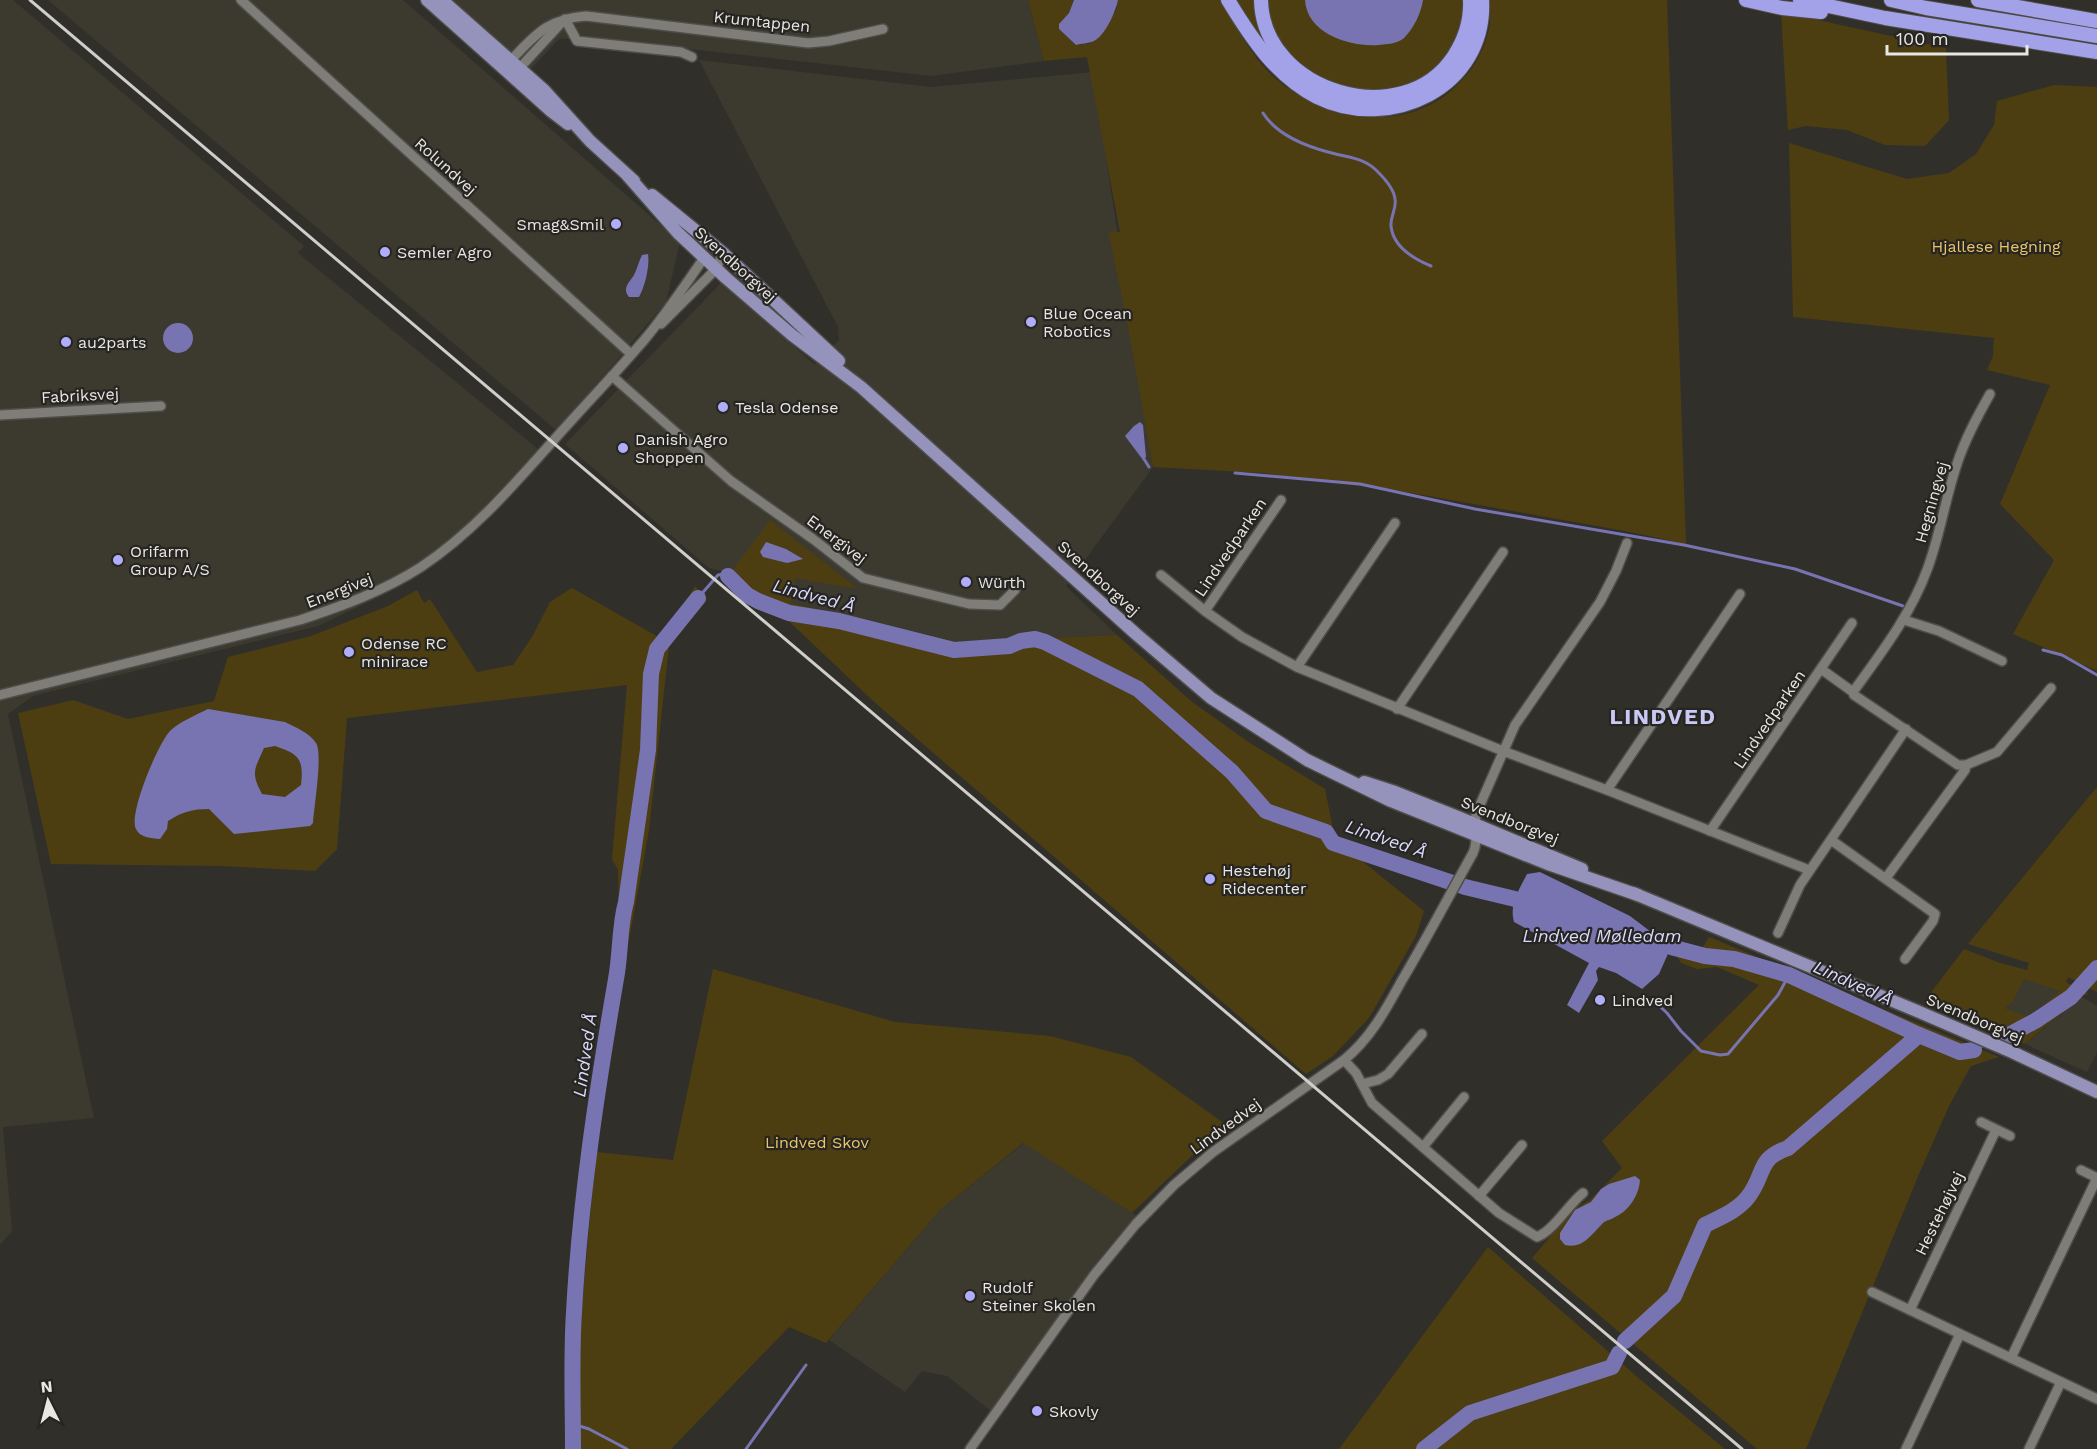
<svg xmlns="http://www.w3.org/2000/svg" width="2097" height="1449" font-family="'Work Sans',sans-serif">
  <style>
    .built { fill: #3c392f }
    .green { fill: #4d3e12 }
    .water { fill: #7774b1; fill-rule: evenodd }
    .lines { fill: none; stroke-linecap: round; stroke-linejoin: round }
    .stream { stroke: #7774b1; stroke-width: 3 }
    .river { stroke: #7774b1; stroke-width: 16 }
    .minor-casing { stroke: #4e4d49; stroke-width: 12 }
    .major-casing { stroke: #4e4d49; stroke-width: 15 }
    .highway-casing { stroke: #4e4d49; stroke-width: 16 }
    .minor { stroke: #7f7d78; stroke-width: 9 }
    .major { stroke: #9593bb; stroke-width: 12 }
    .highway { stroke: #a3a1e8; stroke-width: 14 }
    .rail { stroke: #d0cecb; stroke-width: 3 }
    .poi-dot { fill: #b0aefa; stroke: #272521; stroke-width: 2 }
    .labels { text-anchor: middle; stroke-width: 4.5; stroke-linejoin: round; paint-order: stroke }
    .street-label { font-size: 16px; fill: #e8e7e4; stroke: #272521 }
    .poi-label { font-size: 16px; fill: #e8e7e4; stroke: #272521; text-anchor: start }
    .park-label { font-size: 16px; fill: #e9c767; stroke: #272521 }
    .water-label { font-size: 18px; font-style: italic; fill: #dbdbff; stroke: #272521 }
    .district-label { font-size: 22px; font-weight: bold; letter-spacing: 1.5px; fill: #c9c9f5; stroke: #272521 }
  </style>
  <rect width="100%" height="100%" fill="#312f2a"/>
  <g class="built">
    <path d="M0 0H13L304 246 298 253 532 444 546 458 458 547 381 596 318 626 33 696 8 714 94 1118 3 1127 12 1231 0 1245Z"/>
    <path d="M48 0H403L680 242 666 302 557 431Z"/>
    <path d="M453 0H1028L1044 61 931 76 591 38 559 39 530 70Z"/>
    <path d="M699 60 931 87 1093 72 1153 467 1066 586 1117 635 957 642 765 597 730 573 709 568 565 444 721 283 815 365 839 340 838 327Z"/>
    <path d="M2024 978 2060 991 2050 1023 2081 996 2097 1006V1053L2087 1072 2025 1044 2047 1026 2005 1008 2013 1002Z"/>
    <path d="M1024 1143 1137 1216 1105 1252 991 1411 947 1376 922 1371 905 1392 829 1340 940 1210Z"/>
  </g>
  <g class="green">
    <path d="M1028 0H1074L1069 13 1059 24V29L1076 45 1091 43 1116 11 1118 0H1220C1237 28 1255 64 1282 84 1336 124 1415 134 1463 79 1477 64 1487 44 1490 23 1490 15 1490 7 1490 0H1667L1686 544 1625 531 1412 493 1262 473 1153 467 1127 321 1108 231 1120 232 1087 57 1044 61Z"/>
    <path d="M1234 0H1256L1258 22 1262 32 1256 36Z"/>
    <path d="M1268 0H1465C1464 67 1412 102 1349 87 1324 82 1303 71 1287 50 1283 45 1276 38 1273 32 1270 23 1269 10 1268 0Z"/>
    <path d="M1781 12 1946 48 1949 120 1925 146 1885 145 1847 130 1806 126 1788 130Z"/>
    <path d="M2054 85 2097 87V671L2013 634 2054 560 2000 504 2050 385 1987 370 1993 356 1994 338 1793 317 1789 143 1907 179 1949 173 1976 154 1994 125 1997 101Z"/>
    <path d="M770 520 858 589 795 578 791 603 957 642 1117 635 1191 701 1247 741 1325 789 1335 839 1424 911 1416 936 1369 1018 1333 1056 1306 1074 872 700 775 608 747 595 728 576Z"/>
    <path d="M695 586 707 600 669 646 649 830 627 951 620 949 618 870 612 859 627 685 347 718 337 849 315 871 221 866 51 864 18 713 73 700 128 719 214 701 228 657 311 636 388 606 417 590 424 603 430 599 477 672 513 665 532 637 550 602 572 588 662 639Z"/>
    <path d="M2097 787V992L2068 977 2066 982 2089 994 2080 996 2050 1023 2039 1010 2060 991 2024 979 2013 1002 2005 1008 2028 1017 2037 1012 2047 1025 2025 1044 1923 1003 1964 949 2000 963 2027 970 2029 963 1968 944Z"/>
    <path d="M1709 937 1999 1057 1971 1066 1949 1106 1919 1174 1806 1449H1757L1532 1258 1574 1209 1590 1200 1622 1168 1602 1141 1759 985 1717 967 1697 969 1681 963 1677 956 1680 951 1697 957Z"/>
    <path d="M713 969 895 1022 1050 1036 1131 1057 1225 1124 1132 1213 1023 1143 940 1210 826 1343 789 1327 671 1449H569L596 1152 673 1160Z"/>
    <path d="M1488 1247 1642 1381 1725 1449H1339Z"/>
  </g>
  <g class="water">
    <path d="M1074 0H1118C1116 11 1105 36 1094 41 1088 44 1082 43 1076 45L1059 29V24L1069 13Z"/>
    <path d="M1305 0H1423C1421 13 1414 28 1404 38 1397 44 1387 44 1378 45 1350 47 1307 34 1305 0Z"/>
    <path d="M648 254C650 265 645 287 639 297H629C622 288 629 283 634 275 637 269 639 261 642 255Z"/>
    <circle cx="178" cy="338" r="15"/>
    <path d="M1140 422 1143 425 1146 457 1143 460 1125 436 1134 426Z"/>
    <path d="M766 542 786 549 803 559 787 563 763 557 760 552Z"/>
    <path d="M208 709 285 722C295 727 310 733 316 743 323 754 314 806 313 823L310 826 234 834 209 809C192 809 182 812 168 821L167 829 160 839C151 838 140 838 136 829 128 814 159 741 171 730 181 721 196 715 208 709ZM275 746C299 754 304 759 301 785L285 797 262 794C250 772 255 769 264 748Z"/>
    <path d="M1540 872 1630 916 1671 947 1659 974 1642 989 1616 973 1599 967 1596 971 1598 980 1579 1013 1567 1005 1589 963 1514 922C1509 904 1519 890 1527 874Z"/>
    <path d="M1635 1176 1640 1180C1639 1195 1629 1211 1615 1217 1611 1220 1606 1220 1603 1223 1591 1235 1583 1249 1565 1245L1560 1239V1233L1575 1210 1591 1202 1601 1189 1609 1184Z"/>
  </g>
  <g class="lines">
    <g class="stream">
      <path d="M1263 113C1276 134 1305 146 1328 152 1348 158 1364 157 1378 172 1385 179 1394 189 1395 199 1397 209 1390 216 1391 226 1393 247 1414 259 1431 266"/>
      <path d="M1144 459 1149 467"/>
      <path d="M1235 473 1360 484 1475 509 1684 545 1795 569 1903 606"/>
      <path d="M698 598 718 575 725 574 728 576"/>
      <path d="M2043 650 2062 655 2097 675"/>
      <path d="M1653 1000 1667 1013 1681 1031 1701 1051 1720 1055 1728 1054 1778 995 1789 975"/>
      <path d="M1974 1050 1981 1047"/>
      <path d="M573 1424 589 1429 627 1449"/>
      <path d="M746 1449 806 1365"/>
    </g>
    <g class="river">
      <path d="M728 576 747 595 758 601 789 613 839 621 954 650 1009 646 1021 641 1035 639 1045 642 1138 689 1232 772 1266 811 1326 832 1333 843 1465 887 1515 899"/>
      <path d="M1671 947 1705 956 1734 959 1789 975 1919 1035 1960 1052 1974 1050"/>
      <path d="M2003 1038 2035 1021 2071 997 2097 968"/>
      <path d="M1625 1341 1674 1296 1705 1225C1721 1217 1737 1211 1748 1197 1766 1174 1756 1159 1788 1148L1919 1035"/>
      <path d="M573 1449C573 1403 571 1358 574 1312 580 1201 597 1089 616 979 621 952 619 928 626 902L648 750 651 674 657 649 698 598"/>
      <path d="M1424 1449 1470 1413 1612 1367 1619 1353"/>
    </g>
    <defs>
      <g id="minor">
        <path d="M241 0 631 354"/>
        <path d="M565 19 577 41 681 52 692 57"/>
        <path d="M507 64C534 37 545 19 586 16L808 43 829 41 883 29"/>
        <path d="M516 72 563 21"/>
        <path d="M661 324 716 269 723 253"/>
        <path d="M612 376 731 481 813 539 863 578 969 604 1000 605 1015 590"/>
        <path d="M0 415 161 406"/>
        <path d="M1161 575 1205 611 1242 637 1297 667 1503 751 1607 790 1809 870"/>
        <path d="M1205 611 1281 500"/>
        <path d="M1904 620 1939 631 2002 661"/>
        <path d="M1297 667 1395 523"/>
        <path d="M1821 669 1853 692C1881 653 1910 616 1927 570 1940 536 1945 499 1957 464 1965 439 1977 417 1990 394"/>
        <path d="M1853 692 1854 695 1958 765H1966L1997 752 2051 688"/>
        <path d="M0 695 300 620C342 606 384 591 421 567 472 533 512 487 553 441 583 407 615 374 645 339 666 314 685 285 704 258"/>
        <path d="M1397 709 1503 552"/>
        <path d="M1607 790 1740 594"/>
        <path d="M1710 831 1852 623"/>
        <path d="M1831 840 1935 914 1933 921 1905 959"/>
        <path d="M1886 878 1965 770 1966 765"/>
        <path d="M1778 933 1800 885 1906 729"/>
        <path d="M1344 1060 1356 1073 1372 1103 1499 1213 1537 1237C1553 1231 1568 1205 1583 1193"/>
        <path d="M1362 1084 1378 1080 1388 1074 1422 1034"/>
        <path d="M1981 1122 2010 1136"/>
        <path d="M1423 1147 1464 1097"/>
        <path d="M2081 1170 2097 1178"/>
        <path d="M1479 1196 1522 1145"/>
        <path d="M1872 1292 2097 1399"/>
        <path d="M1910 1310 1996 1130"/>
        <path d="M2011 1358 2097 1178"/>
        <path d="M970 1449 1094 1275 1136 1224 1174 1185 1213 1152 1344 1060C1370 1039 1385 1011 1401 982 1426 940 1449 896 1473 853 1479 840 1474 828 1476 814L1515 725 1600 602 1616 571 1627 543"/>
        <path d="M1906 1449 1960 1334"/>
        <path d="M2029 1449 2061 1382"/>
      </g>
      <g id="major">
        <path d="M427 0 551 111 568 124"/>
        <path d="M442 0 544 90 590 141 634 181"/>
        <path d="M628 176 678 233 726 278 792 335 861 387 1136 634 1211 698 1307 760 1391 801 1548 864 1638 895"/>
        <path d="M652 195 723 253 839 361"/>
        <path d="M1364 782 1395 792 1458 817 1582 869"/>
        <path d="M1633 893 1917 1011 2012 1052 2097 1092"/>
      </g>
      <g id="highway">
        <path d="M1228 0C1251 38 1276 76 1317 97 1390 133 1487 87 1482 0"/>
        <path d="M1261 0C1263 92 1403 134 1454 56 1465 39 1471 21 1470 0"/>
        <path d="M1746 0 1782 8 1821 12"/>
        <path d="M1800 0 1885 18 2097 52"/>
        <path d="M1891 0 1926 8 2097 36"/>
        <path d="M1978 0 2097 21"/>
      </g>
    </defs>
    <use href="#minor" class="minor-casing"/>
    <use href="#major" class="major-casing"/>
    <use href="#highway" class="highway-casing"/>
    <use href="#minor" class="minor"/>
    <use href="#major" class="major"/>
    <use href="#highway" class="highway"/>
    <path class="rail" d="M30 0 1742 1449"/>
  </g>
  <g class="poi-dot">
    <circle cx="616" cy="224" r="6"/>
    <circle cx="385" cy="252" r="6"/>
    <circle cx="1031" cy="322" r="6"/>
    <circle cx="66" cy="342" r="6"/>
    <circle cx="723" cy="407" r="6"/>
    <circle cx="623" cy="448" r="6"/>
    <circle cx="118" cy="560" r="6"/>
    <circle cx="966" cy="582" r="6"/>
    <circle cx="349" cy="652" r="6"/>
    <circle cx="1210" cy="879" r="6"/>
    <circle cx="1600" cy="1000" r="6"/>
    <circle cx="970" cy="1296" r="6"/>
    <circle cx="1037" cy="1411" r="6"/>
  </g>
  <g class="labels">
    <g class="street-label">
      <text transform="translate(762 21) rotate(6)" y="6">Krumtappen</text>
      <text transform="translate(446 166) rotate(42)" y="6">Rolundvej</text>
      <text transform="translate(736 264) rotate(42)" y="6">Svendborgvej</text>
      <text transform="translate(80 395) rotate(-3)" y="6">Fabriksvej</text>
      <text transform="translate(1931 502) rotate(-74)" y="6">Hegningvej</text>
      <text transform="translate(837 539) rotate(37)" y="6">Energivej</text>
      <text transform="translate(1230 547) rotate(-56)" y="6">Lindvedparken</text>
      <text transform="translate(1099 578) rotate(42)" y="6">Svendborgvej</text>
      <text transform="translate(339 590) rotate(-21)" y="6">Energivej</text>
      <text transform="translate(1769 719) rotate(-56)" y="6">Lindvedparken</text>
      <text transform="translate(1510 820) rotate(22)" y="6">Svendborgvej</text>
      <text transform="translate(1975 1018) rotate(23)" y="6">Svendborgvej</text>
      <text transform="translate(1225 1126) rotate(-36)" y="6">Lindvedvej</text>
      <text transform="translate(1939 1213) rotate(-64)" y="6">Hestehøjvej</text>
    </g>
    <g class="poi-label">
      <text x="604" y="230" text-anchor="end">Smag&amp;Smil</text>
      <text x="397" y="258">Semler Agro</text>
      <text x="1043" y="319">Blue Ocean<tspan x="1043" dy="18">Robotics</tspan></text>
      <text x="78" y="348">au2parts</text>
      <text x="735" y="413">Tesla Odense</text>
      <text x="635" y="445">Danish Agro<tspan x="635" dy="18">Shoppen</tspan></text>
      <text x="130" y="557">Orifarm<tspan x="130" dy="18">Group A/S</tspan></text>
      <text x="978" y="588">Würth</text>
      <text x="361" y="649">Odense RC<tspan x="361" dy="18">minirace</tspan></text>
      <text x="1222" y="876">Hestehøj<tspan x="1222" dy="18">Ridecenter</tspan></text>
      <text x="1612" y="1006">Lindved</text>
      <text x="982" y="1293">Rudolf<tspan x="982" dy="18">Steiner Skolen</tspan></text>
      <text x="1049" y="1417">Skovly</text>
    </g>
    <g class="park-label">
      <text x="1996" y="252">Hjallese Hegning</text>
      <text x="817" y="1148">Lindved Skov</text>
    </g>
    <g class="water-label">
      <text transform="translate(814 596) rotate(15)" y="6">Lindved Å</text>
      <text transform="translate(1386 839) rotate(19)" y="6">Lindved Å</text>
      <text x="1602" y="942">Lindved Mølledam</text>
      <text transform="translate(1853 983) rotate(24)" y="6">Lindved Å</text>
      <text transform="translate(585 1055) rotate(-82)" y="6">Lindved Å</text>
    </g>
    <g class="district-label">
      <text x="1663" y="724">LINDVED</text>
    </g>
  </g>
  <g transform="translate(48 1401) rotate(354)" stroke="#272521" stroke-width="4.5" paint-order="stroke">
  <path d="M0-4.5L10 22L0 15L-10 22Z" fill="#e8e7e4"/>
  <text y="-9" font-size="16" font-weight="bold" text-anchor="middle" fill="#e8e7e4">N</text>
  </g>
  <path d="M1887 45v9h140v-9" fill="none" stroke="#e8e7e4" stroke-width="3"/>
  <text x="1896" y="45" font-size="18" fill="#e8e7e4" stroke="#272521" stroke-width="4.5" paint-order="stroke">100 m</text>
</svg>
